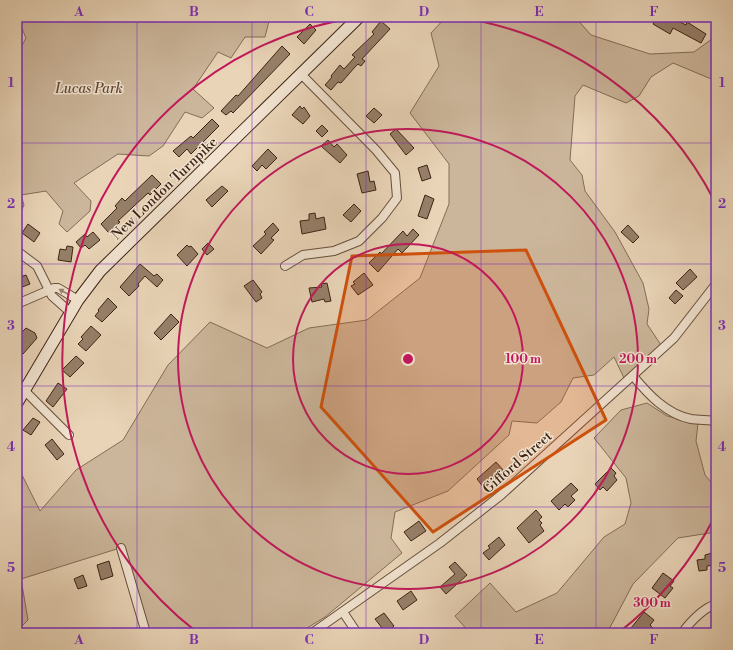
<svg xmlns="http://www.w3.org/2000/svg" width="733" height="650" font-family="'Libre Bodoni',serif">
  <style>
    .green { fill: #ccb69b; stroke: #846c58 }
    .building { fill: #967f69; stroke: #3d2314 }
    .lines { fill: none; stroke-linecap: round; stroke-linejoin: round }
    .minor-casing { stroke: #684f3d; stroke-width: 10 }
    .secondary-casing { stroke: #3d2314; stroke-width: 13 }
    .minor { stroke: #f1e3d0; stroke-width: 8 }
    .secondary { stroke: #f1e3d0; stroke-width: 11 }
    .oneway { fill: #978372 }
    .marked { fill: #ce510d; fill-opacity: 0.2; stroke: #ce510d; stroke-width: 3; stroke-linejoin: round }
    .grid { fill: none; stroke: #7b2cbf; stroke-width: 1; stroke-opacity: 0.55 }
    .ring { fill: none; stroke: #c2185b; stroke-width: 2 }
    .labels { text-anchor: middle; stroke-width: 3; stroke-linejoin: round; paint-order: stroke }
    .park-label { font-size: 14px; font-style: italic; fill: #614836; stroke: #f1e3d0 }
    .street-label { font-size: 14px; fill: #3d2314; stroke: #f1e3d0 }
    .centre { fill: #c2185b; stroke: #f1e3d0; stroke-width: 2 }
    .ring-label { font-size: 12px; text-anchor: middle; font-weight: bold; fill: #c2185b; stroke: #f1e3d0; stroke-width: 3; stroke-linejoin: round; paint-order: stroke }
    .neatline { fill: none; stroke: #7b2cbf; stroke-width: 1.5 }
    .grid-label { font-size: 13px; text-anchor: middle; font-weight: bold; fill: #7b2cbf }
  </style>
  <rect width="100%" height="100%" fill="#e9d4b7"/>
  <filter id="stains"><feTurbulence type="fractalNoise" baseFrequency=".005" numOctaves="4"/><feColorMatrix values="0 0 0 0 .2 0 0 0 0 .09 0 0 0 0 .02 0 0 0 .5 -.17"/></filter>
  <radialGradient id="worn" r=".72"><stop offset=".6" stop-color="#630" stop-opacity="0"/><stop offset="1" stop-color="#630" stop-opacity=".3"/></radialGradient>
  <g class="green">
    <path d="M17 17H270L265 37H245L231 58 218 52 193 89 214 108 202 118 185 112 163 146 149 156 118 154 74 183 91 201 90 211 67 232 59 224 63 211 46 191 21 195 24 205 17 220V55L26 38Z"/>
    <path d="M446 17H471L475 22 480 17H575L591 35 650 54 694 52 716 36V81L673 63 651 77 639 96 626 103 583 85 575 96 570 160 582 175 585 191 615 232 643 283 649 309 647 324 661 345 624 378 614 357 594 375 573 378 561 402 537 423 512 421 509 435 448 491 395 512 391 538 402 553 325 617 299 633H142L120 548 21 579 28 620 17 631V482L22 475 40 511 76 470 123 440 168 365 210 322 267 348 309 328 367 320 420 278 449 204V164L410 113 439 66 431 33Z"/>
    <path d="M647 403 667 416 698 423 696 441 705 475 716 488V532L678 538 633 584 607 633H470L455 616 490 583 516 612 557 593 604 537 625 524 631 503 626 478 594 438 621 410Z"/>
  </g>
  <g class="building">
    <path d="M657 17H670L686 25 687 22 706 34 701 43 673 28 670 34 653 24Z"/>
    <path d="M381 21 390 29 362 59 365 61 361 66 358 64 355 67 341 83 338 82 331 90 325 85 332 77 331 76 340 65 344 69 355 57 352 55 374 34 372 32Z"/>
    <path d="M310 24 316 30 304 44 297 37Z"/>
    <path d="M282 46 290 54 233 113 231 111 226 115 221 111 236 95 238 96Z"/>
    <path d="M300 106 302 109 304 107 310 116 303 124 292 115Z"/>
    <path d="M374 108 382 115 374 123 366 116Z"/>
    <path d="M212 119 219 126 191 154 187 149 179 157 173 151 191 136 193 138Z"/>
    <path d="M322 125 328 131 322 137 316 131Z"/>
    <path d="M396 129 414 148 406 155 390 134Z"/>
    <path d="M328 140 334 147 337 144 347 155 340 163 321 146Z"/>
    <path d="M268 149 277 158 266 169 262 165 257 171 252 166Z"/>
    <path d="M427 165 431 178 422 181 418 168Z"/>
    <path d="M368 171 370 182 374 181 376 190 362 193 357 174Z"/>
    <path d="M152 175 161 184 150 195 148 193 118 221 120 222 109 233 101 224 117 208 115 206 122 198 125 201Z"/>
    <path d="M222 186 228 191 212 207 206 200Z"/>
    <path d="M425 195 434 199 427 219 418 216Z"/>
    <path d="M354 204 361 211 351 222 343 215Z"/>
    <path d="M315 213 316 219 324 217 326 229 302 234 300 221 309 220V214Z"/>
    <path d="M273 223 279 230 271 238 274 240 261 254 253 246 266 234 264 232Z"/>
    <path d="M28 224 40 233 34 242 22 233Z"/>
    <path d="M628 225 639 237 633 243 621 232Z"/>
    <path d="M413 229 419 235 402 253 398 249 378 272 369 263 380 252 381 254 403 231 407 236Z"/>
    <path d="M93 232 100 240 89 249 85 245 81 248 76 242 85 234 87 237Z"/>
    <path d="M208 243 214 249 207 255 202 249Z"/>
    <path d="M187 245 189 247 191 246 198 254 187 266 177 255Z"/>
    <path d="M67 246 73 247 71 262 58 260 60 249 66 250Z"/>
    <path d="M140 264 154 276 157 274 163 280 157 287 145 276 138 284 139 286 129 296 120 287Z"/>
    <path d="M690 269 697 277 683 290 676 283Z"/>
    <path d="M364 273 373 285 358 295 351 286 355 284 353 282Z"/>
    <path d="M26 275 30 284 17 289V278Z"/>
    <path d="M253 280 262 292 260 294 262 298 256 302 244 286Z"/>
    <path d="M327 283 331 301 325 302 324 299 312 302 309 288 322 287 321 284Z"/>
    <path d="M676 290 683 296 675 304 669 298Z"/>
    <path d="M108 298 117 307 102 322 95 316 99 311 98 310Z"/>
    <path d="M171 314 179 322 161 340 154 333Z"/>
    <path d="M91 326 101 335 86 351 78 344 83 339 81 337Z"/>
    <path d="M26 328 35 333 37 338 23 354 17 348V337Z"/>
    <path d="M76 356 84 363 70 377 62 370Z"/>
    <path d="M58 383 67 389 53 407 46 401Z"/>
    <path d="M33 418 40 422 31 435 23 430Z"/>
    <path d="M52 439 64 454 57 460 45 445Z"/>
    <path d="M496 462 504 471 484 488 477 479Z"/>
    <path d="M611 468 616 473 614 476 617 480 607 491 603 487 600 490 595 484Z"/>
    <path d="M571 483 578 490 571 496 575 500 568 507 565 504 559 510 551 501Z"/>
    <path d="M536 510 542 517 539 520 542 523 540 525 544 531 529 543 517 528Z"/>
    <path d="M419 521 426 531 411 541 404 532Z"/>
    <path d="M499 537 505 545 489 560 483 553 490 548 488 546Z"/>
    <path d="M716 552V565L707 566V570L699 571 697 560 705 559V555Z"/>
    <path d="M109 561 113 576 101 580 97 565Z"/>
    <path d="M455 562 467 575 446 594 440 587 455 574 449 567Z"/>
    <path d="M663 573 674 581 670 586 673 588 665 598 652 588Z"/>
    <path d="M83 575 87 586 78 589 74 579Z"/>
    <path d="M411 591 417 600 403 610 397 601Z"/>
    <path d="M644 612 654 620 650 625 653 628 649 633H637L631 628Z"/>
    <path d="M384 613 394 626 386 633 375 619Z"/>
  </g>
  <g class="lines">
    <defs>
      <g id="minor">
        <path d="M17 251 37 266 52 296 70 312"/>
        <path d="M285 266 303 255 334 251 359 241 382 218 397 198 395 173 376 150 301 74"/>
        <path d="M17 304 54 288H58L78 300"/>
        <path d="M633 376C648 394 666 414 691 419 699 420 708 420 716 421"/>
        <path d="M25 391 69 435"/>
        <path d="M121 548 146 633"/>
        <path d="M343 612 357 633"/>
        <path d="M312 633 440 543 501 495 674 338 716 284"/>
        <path d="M682 633C691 621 702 609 716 604"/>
      </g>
      <path id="secondary" d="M17 403 78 300 100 271 359 17"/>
    </defs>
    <use href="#minor" class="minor-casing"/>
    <use href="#secondary" class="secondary-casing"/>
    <use href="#minor" class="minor"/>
    <use href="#secondary" class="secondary"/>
  </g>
  <defs><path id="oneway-solid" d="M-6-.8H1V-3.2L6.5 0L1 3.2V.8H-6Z"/></defs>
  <use class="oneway" href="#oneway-solid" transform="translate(64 292) rotate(-151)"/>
  <path class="marked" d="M526 250 606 420 433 532 321 407 352 256Z"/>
  <path class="grid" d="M137 17V633M252 17V633M366 17V633M481 17V633M596 17V633M17 143H716M17 264H716M17 386H716M17 507H716"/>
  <g class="ring">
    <circle cx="408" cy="359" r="115"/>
    <circle cx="408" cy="359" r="230"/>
    <path d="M715 516A345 345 0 0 1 618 633M198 633A345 345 0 0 1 360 17M456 17A345 345 0 0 1 715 202"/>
  </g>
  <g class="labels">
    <g class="park-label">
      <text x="89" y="93">Lucas Park</text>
    </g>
    <g class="street-label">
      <text transform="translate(164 188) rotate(-44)" y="5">New London Turnpike</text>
      <text transform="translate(517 462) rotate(-41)" y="5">Gifford Street</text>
    </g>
  </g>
  <circle cx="408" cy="359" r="6" class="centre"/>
  <g class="ring-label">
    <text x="523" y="363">100 m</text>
    <text x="638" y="363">200 m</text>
    <text x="652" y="607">300 m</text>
  </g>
  <rect width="733" height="650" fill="none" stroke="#e9d4b7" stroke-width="44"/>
  <rect x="22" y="22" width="689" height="606" class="neatline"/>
  <g class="grid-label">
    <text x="79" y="16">A</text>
    <text x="194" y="16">B</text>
    <text x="309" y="16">C</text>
    <text x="424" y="16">D</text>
    <text x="539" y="16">E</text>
    <text x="654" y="16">F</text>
    <text x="11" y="87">1</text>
    <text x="722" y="87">1</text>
    <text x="11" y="208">2</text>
    <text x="722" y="208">2</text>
    <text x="11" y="330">3</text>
    <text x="722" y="330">3</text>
    <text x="11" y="451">4</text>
    <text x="722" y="451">4</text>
    <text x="11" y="572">5</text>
    <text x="722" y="572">5</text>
    <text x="79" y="644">A</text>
    <text x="194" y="644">B</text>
    <text x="309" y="644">C</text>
    <text x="424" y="644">D</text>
    <text x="539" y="644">E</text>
    <text x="654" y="644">F</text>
  </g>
  <rect width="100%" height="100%" filter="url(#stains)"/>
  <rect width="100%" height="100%" fill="url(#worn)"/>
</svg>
